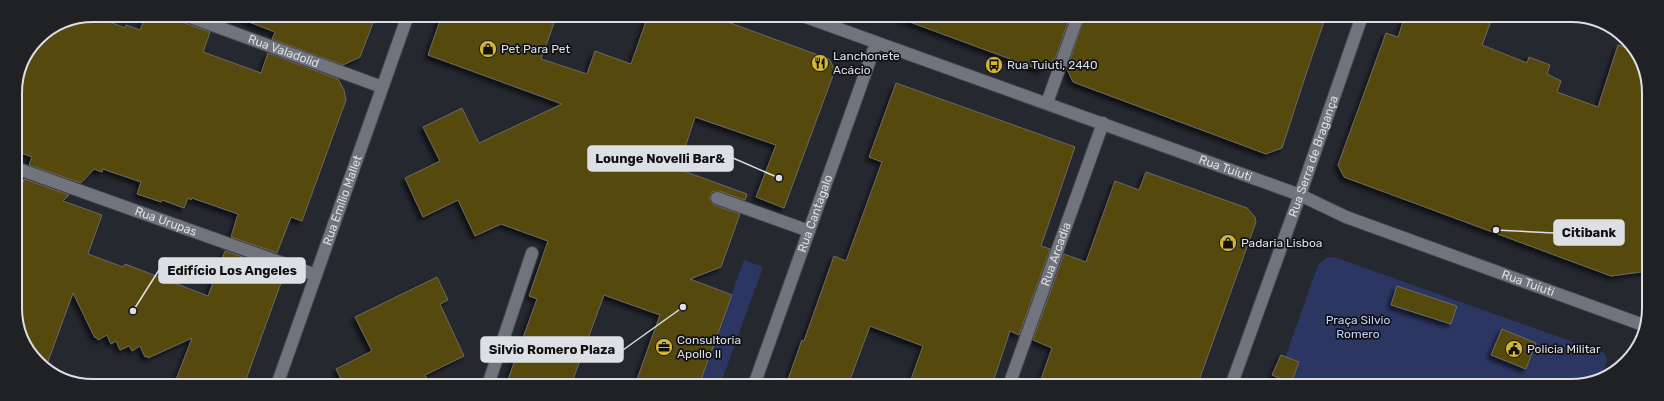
<svg xmlns="http://www.w3.org/2000/svg" width="1664" height="401" font-family="Rubik,sans-serif">
  <style>
    .green { fill: #2c3662 }
    .building { fill: #55480e; stroke: #6c6a61; filter: url(#shadow) }
    .lines { fill: none; stroke-linecap: round; stroke-linejoin: round }
    .minor-casing { stroke: #45474d; stroke-width: 14 }
    .minor { stroke: #71747d; stroke-width: 12 }
    .labels { text-anchor: middle; stroke-width: 3.5; stroke-linejoin: round; paint-order: stroke }
    .poi-label { font-size: 12px; fill: #dddfe4; stroke: #101114; text-anchor: start }
    .street-label { font-size: 12px; fill: #dddfe4; stroke: #101114 }
    .park-label { font-size: 12px; fill: #c1cffa; stroke: #101114 }
    .rim { fill: none; stroke: #dddfe4; stroke-width: 2 }
    .leader { fill: none; stroke: #dddfe4; stroke-width: 1.5 }
    .callout-dot { fill: #dddfe4; stroke: #101114; stroke-width: 1.5 }
    .callout { fill: #dddfe4; stroke: #dddfe4; stroke-width: 1.5 }
    .callout-label { font-size: 13px; text-anchor: middle; font-weight: bold; fill: #111 }
  </style>
  <defs>
    <filter id="shadow"><feDropShadow dx="-3.5" dy="3.5" stdDeviation="2" flood-color="#0009"/></filter>
  </defs>
  <rect width="100%" height="100%" fill="#262830"/>
  <g class="green">
    <path d="M1334 257 1604 353 1607 360 1602 375 1575 386H1275L1318 265 1326 258Z"/>
    <path d="M744 260 763 267 720 385H699Z"/>
  </g>
  <g class="building">
    <path d="M92 15 125 28 126 25 140 30 146 15H178L179 19 182 22 210 32 203 52 261 73 268 53 338 79 344 90 346 100 302 221 291 217 277 253 231 237 238 214 192 198 191 200 188 198 184 208 162 200 161 202 137 194 141 182 103 169 102 172 94 169 81 183 29 165 32 157 16 151 15 95 20 82 17 81 23 59 38 38 64 21Z"/>
    <path d="M237 15H376L360 57 343 65 272 39 275 32 236 17Z"/>
    <path d="M442 15H557L541 59 587 74 595 51 631 64 648 16H711L829 59 835 70 784 208 756 197 776 145 695 117 678 169 747 194 745 200 719 191 712 192 710 196V200L714 205 740 214 721 267 690 279 732 295 699 385H635L660 315 604 295 571 385H506L537 299 529 296 548 241 501 224 475 236 458 200 423 217 405 178 440 161 423 127 462 108 479 143 562 104 428 55Z"/>
    <path d="M900 16H1070L1055 59 1040 70 899 18Z"/>
    <path d="M1085 16H1326L1308 68 1282 148 1266 154 1073 82 1067 69Z"/>
    <path d="M1405 16H1493L1482 45 1527 63 1529 57 1550 65 1547 74 1561 81 1557 92 1598 107 1618 45 1633 50 1647 78 1648 271 1611 276 1344 177 1338 165 1386 33 1398 37Z"/>
    <path d="M896 83 1075 147 1041 246 1050 249 1019 335 1010 331 992 385H909L923 346 870 326 848 385H786L802 340 804 341 834 256 846 261 882 162 869 157Z"/>
    <path d="M1146 172 1247 208 1255 217 1256 222 1197 386 1039 385 1052 348 1033 340 1064 254 1086 262 1115 181 1139 190Z"/>
    <path d="M24 179 69 195 63 201 102 215 88 254 123 267 125 264 208 296 225 251 272 267 269 275 282 280 244 385H174L192 338 148 358 147 356 145 357 140 346 132 351 129 346 120 350 116 341 111 344 107 335 98 340 96 337 95 338 73 293 46 367 38 363 17 323 16 204Z"/>
    <path d="M437 277 448 300 440 304 464 356 425 375 430 385H344L336 369 372 351 355 317Z"/>
    <path d="M1397 286 1457 306 1451 324 1391 305Z"/>
    <path d="M1502 329 1536 343 1526 369 1491 355Z"/>
    <path d="M1281 355 1299 362 1291 383 1272 375Z"/>
  </g>
  <g class="lines">
    <defs>
      <g id="minor">
        <path id="s1" d="M185 15 382 87"/>
        <path id="s2" d="M803 16 1300 195 1346 217 1646 326"/>
        <path d="M1047 103 1078 16"/>
        <path id="s3" d="M16 168 316 275"/>
        <path d="M717 198 809 231"/>
        <path id="s4" d="M277 385 408 15"/>
        <path d="M488 385 532 253"/>
        <path id="s5" d="M754 385 876 43"/>
        <path id="s6" d="M1009 385 1103 123"/>
        <path id="s7" d="M1231 386 1300 195 1362 16"/>
      </g>
    </defs>
    <use href="#minor" class="minor-casing"/>
    <use href="#minor" class="minor"/>
  </g>
  <defs>
    <symbol id="shop-disc" viewBox="-11 -11 22 22"><circle r="9.5" fill="#d2b635" stroke="#101114"/><path d="M-5-2.5h2.3a2.7 3.5 0 0 1 5.4 0H5L5.5 6h-11ZM-1.5-2.5h3a1.5 2.3 0 0 0-3 0Z" fill="#111"/></symbol>
    <symbol id="restaurant-disc" viewBox="-11 -11 22 22"><circle r="9.5" fill="#d2b635" stroke="#101114"/><path d="M-5-6h1v4h1v-4h1v4h1v-4h1v5L-1.5 .5V6h-2V.5L-5-1ZM5-6V6H3V1.5H1.5Q1.5-4 5-6Z" fill="#111"/></symbol>
    <symbol id="bus-disc" viewBox="-11 -11 22 22"><circle r="9.5" fill="#d2b635" stroke="#101114"/><path d="M-5-6H5V4H4V6H2V4H-2V6H-4V4H-5ZM-3.5-4V0h7V-4ZM-3.5 1.2v1.5H-2V1.2ZM2 1.2v1.5H3.5V1.2Z" fill="#111"/></symbol>
    <symbol id="office-disc" viewBox="-11 -11 22 22"><circle r="9.5" fill="#d2b635" stroke="#101114"/><path d="M-6-3h4V-5.5h4V-3h4V5H-6ZM-1-4.5V-3h2v-1.5ZM-6 0V1H6V0Z" fill="#111"/></symbol>
    <symbol id="civic-disc" viewBox="-11 -11 22 22"><circle r="9.5" fill="#d2b635" stroke="#101114"/><path d="M-.6-6.5H3V-4.5H.6V-3L4-1V1h2V6H-6V1h2V-1L-.6-3ZM-1.2 2.5V6h2.4V2.5Z" fill="#111"/></symbol>
  </defs>
  <g fill-rule="evenodd">
    <use href="#shop-disc" x="478" y="39" width="20" height="20"/>
    <use href="#restaurant-disc" x="810" y="53" width="20" height="20"/>
    <use href="#bus-disc" x="984" y="55" width="20" height="20"/>
    <use href="#shop-disc" x="1218" y="233" width="20" height="20"/>
    <use href="#office-disc" x="654" y="337" width="20" height="20"/>
    <use href="#civic-disc" x="1504" y="339" width="20" height="20"/>
  </g>
  <g class="labels">
    <g class="poi-label">
      <text x="501" y="53">Pet Para Pet</text>
      <text x="833" y="60">Lanchonete<tspan x="833" dy="14">Acácio</tspan></text>
      <text x="1007" y="69">Rua Tuiuti, 2440</text>
      <text x="1241" y="247">Padaria Lisboa</text>
      <text x="677" y="344">Consultoria<tspan x="677" dy="14">Apollo II</tspan></text>
      <text x="1527" y="353">Policia Militar</text>
    </g>
    <g class="street-label">
      <text dy="4" stroke="none"><textPath href="#s1" startOffset="105">Rua Valadolid</textPath></text>
      <text dy="4" stroke="none"><textPath href="#s7" startOffset="244">Rua Serra de Bragança</textPath></text>
      <text dy="4" stroke="none"><textPath href="#s2" startOffset="449">Rua Tuiuti</textPath></text>
      <text dy="4" stroke="none"><textPath href="#s4" startOffset="196">Rua Emílio Mallet</textPath></text>
      <text dy="4" stroke="none"><textPath href="#s5" startOffset="182">Rua Cantagalo</textPath></text>
      <text dy="4" stroke="none"><textPath href="#s3" startOffset="159">Rua Urupas</textPath></text>
      <text dy="4" stroke="none"><textPath href="#s6" startOffset="139">Rua Arcadia</textPath></text>
      <text dy="4" stroke="none"><textPath href="#s2" startOffset="773">Rua Tuiuti</textPath></text>
    </g>
    <g class="park-label">
      <text x="1358" y="324">Praça Silvio<tspan x="1358" dy="14">Romero</tspan></text>
    </g>
  </g>
  <path d="M0 0H1664V401H0ZM93 22H1571A71 71 0 0 1 1642 93V308A71 71 0 0 1 1571 379H93A71 71 0 0 1 22 308V93A71 71 0 0 1 93 22Z" fill="#202125" fill-rule="evenodd"/>
  <path class="rim" d="M93 22H1571A71 71 0 0 1 1642 93V308A71 71 0 0 1 1571 379H93A71 71 0 0 1 22 308V93A71 71 0 0 1 93 22Z"/>
  <path class="leader" d="M779 178L733 158M1496 230L1554 233M133 311L159 270M683 307L623 350"/>
  <g class="callout-dot">
    <circle cx="779" cy="178" r="4"/>
    <circle cx="1496" cy="230" r="4"/>
    <circle cx="133" cy="311" r="4"/>
    <circle cx="683" cy="307" r="4"/>
  </g>
  <g class="callout">
    <rect x="588" y="146" width="145" height="25" rx="4"/>
    <rect x="1554" y="220" width="70" height="25" rx="4"/>
    <rect x="159" y="258" width="146" height="25" rx="4"/>
    <rect x="481" y="337" width="142" height="25" rx="4"/>
  </g>
  <g class="callout-label">
    <text x="660" y="163">Lounge Novelli Bar&amp;</text>
    <text x="1589" y="237">Citibank</text>
    <text x="232" y="275">Edifício Los Angeles</text>
    <text x="552" y="354">Silvio Romero Plaza</text>
  </g>
</svg>
